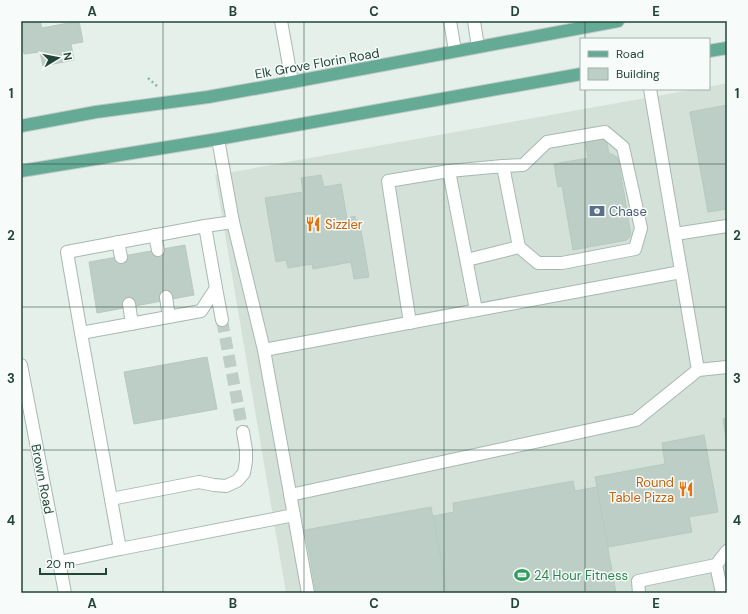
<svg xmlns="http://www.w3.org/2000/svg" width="748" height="614" font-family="'DM Sans',sans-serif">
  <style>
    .built { fill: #d3e1d9 }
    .building { fill: #bdcec6; stroke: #b6cac1 }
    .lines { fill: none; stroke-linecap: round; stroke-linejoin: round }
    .minor-tunnel { stroke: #becec7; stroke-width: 12; stroke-dasharray: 12 6; stroke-linecap: butt }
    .minor-casing { stroke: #a6b9b1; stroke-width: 14 }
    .major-casing { stroke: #c1cbc8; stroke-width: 14 }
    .path { stroke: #82b7a4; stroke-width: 2.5; stroke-dasharray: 2 3; stroke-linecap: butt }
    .minor { stroke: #fff; stroke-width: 12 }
    .major { stroke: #65aa95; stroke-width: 12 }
    .grid { fill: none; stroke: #214539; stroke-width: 1; stroke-opacity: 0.55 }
    .labels { text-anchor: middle; stroke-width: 3; stroke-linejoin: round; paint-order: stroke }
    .street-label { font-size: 13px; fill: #214539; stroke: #f7fbf9 }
    .service-label { font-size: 13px; fill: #4e5e75; stroke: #f7fbf9; text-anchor: start }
    .food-label { font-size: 13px; fill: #c56008; stroke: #f7fbf9; text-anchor: start }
    .leisure-label { font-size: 13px; fill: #27864d; stroke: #f7fbf9; text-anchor: start }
    .neatline { fill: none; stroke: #214539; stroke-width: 1.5 }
    .grid-label { font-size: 13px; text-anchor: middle; font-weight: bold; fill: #214539 }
  </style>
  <rect width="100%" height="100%" fill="#e5f0ea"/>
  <path class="built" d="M727 83V593H286L215 175 696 89H709V87Z"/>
  <g class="building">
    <path d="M27 21H40L42 28 79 21 83 42 71 44 74 60 43 66 40 52 24 54 21 37V22Z"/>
    <path d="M727 105V209L708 212 690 112Z"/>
    <path d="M604 135 605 141 607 142 609 154H612L618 158 631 235 627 240 573 250 562 186 558 187 554 164 588 158 585 138Z"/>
    <path d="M321 175 324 187 341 184 347 218 355 216 358 230H361L369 277 354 279 351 262 313 269 312 264 288 268 286 260 276 262 265 198 303 192 301 178Z"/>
    <path d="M185 245 194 295 97 313 89 262Z"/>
    <path d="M207 357 217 409 134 424 124 372Z"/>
    <path d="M727 418V445L723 419Z"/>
    <path d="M704 435 718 512 689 517 692 532 608 547 595 477 665 464 662 443Z"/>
    <path d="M573 481 575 491 597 487 616 593H447L433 516 454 512 453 503Z"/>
    <path d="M431 507 447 593H316L305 530Z"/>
  </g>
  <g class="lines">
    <g class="minor-tunnel">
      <path d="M158 250 166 297"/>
      <path d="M121 257 129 304"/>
      <path d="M222 320 243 432"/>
    </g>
    <defs>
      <g id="minor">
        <path d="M281 21 292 82"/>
        <path d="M450 21 455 51"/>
        <path d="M474 21 478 47"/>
        <path d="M650 89 698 370"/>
        <path d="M218 139 233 222 264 350 308 593"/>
        <path d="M503 166 523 165 547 142 605 132 623 147 641 228 635 249 562 263H538L519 247"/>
        <path d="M449 171 476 310"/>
        <path d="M233 222 205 226 216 288 201 311 81 333 120 549 294 515"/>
        <path d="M675 234 727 226"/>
        <path d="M155 235 158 250"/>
        <path d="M118 242 121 257"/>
        <path d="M216 288 222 320"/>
        <path d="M166 297 169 317"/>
        <path d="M129 304 132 324"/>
        <path d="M410 323 388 181 449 171 503 166 519 247 467 260"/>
        <path d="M81 333 67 252 205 226"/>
        <path d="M264 350 681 272"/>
        <path d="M21 365 65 593"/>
        <path d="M290 495 636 420 698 370 727 367"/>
        <path d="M111 499 199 482 214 485 226 486 237 481 244 473 246 461V450L243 432"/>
        <path d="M59 562 120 549"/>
        <path d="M716 565 727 551"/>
        <path d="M639 593 638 581 716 565 722 593"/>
      </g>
      <g id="major">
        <path d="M709 51 727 48"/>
        <path d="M21 126 96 112 208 97 292 82 618 21"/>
        <path d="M21 171 218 139 581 74"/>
      </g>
    </defs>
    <use href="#minor" class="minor-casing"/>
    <use href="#major" class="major-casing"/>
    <path class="path" d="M148 78 157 86"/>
    <use href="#minor" class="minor"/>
    <use href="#major" class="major"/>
  </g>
  <path class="grid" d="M163 21V593M304 21V593M444 21V593M585 21V39M585 89V593M21 164H727M21 307H727M21 450H727"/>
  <defs>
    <symbol id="bank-bare" viewBox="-9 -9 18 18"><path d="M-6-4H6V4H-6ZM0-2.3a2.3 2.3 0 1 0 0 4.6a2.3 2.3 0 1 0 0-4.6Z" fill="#5c6f8a" stroke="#f7fbf9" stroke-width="2.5" paint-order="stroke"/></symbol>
    <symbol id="restaurant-bare" viewBox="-9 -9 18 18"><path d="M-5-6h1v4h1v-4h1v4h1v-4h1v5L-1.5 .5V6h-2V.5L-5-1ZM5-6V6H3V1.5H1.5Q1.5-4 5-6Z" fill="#e8710a" stroke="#f7fbf9" stroke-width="2.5" paint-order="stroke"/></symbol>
    <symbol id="stadium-bare" viewBox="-9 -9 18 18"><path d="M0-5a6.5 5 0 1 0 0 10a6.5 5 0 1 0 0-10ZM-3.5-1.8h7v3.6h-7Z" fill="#2e9e5b" stroke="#f7fbf9" stroke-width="2.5" paint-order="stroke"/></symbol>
  </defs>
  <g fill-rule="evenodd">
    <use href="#bank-bare" x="586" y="200" width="22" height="22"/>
    <use href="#restaurant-bare" x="302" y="213" width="22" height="22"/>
    <use href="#restaurant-bare" x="675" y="478" width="22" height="22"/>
    <use href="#stadium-bare" x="511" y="564" width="22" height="22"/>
  </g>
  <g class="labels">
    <g class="street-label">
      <text transform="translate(317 63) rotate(-10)" y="5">Elk Grove Florin Road</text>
      <text transform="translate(43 479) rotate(79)" y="5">Brown Road</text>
    </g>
    <g class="service-label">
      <text x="609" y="216">Chase</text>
    </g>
    <g class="food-label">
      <text x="325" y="229">Sizzler</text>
      <text x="674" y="487" text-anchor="end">Round<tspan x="674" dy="15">Table Pizza</tspan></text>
    </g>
    <g class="leisure-label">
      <text x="534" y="580">24 Hour Fitness</text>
    </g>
  </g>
  <rect width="748" height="614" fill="none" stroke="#f7fbf9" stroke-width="44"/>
  <rect x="580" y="38" width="130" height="52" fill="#f7fbf9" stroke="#a1b2ac"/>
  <rect x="588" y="51" width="20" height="6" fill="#65aa95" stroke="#a1b2ac"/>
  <text x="616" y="58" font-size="12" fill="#214539">Road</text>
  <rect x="588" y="68" width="20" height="12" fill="#bdcec6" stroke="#a1b2ac"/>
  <text x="616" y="78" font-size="12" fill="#214539">Building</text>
  <g transform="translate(58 58) rotate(80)" stroke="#f7fbf9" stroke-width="3" paint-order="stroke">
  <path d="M0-3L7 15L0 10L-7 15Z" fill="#214539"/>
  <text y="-6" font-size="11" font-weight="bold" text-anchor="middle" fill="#214539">N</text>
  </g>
  <path d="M40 568v6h66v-6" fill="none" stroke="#214539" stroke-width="2"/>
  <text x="46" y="568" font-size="12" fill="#214539" stroke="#f7fbf9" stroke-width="3" paint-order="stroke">20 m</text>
  <rect x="22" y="22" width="704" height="570" class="neatline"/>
  <g class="grid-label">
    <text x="92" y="16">A</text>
    <text x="233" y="16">B</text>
    <text x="374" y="16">C</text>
    <text x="515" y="16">D</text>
    <text x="656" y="16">E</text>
    <text x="11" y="98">1</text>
    <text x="737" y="98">1</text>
    <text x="11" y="240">2</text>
    <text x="737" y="240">2</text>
    <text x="11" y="383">3</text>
    <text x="737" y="383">3</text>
    <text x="11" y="525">4</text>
    <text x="737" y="525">4</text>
    <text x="92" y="608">A</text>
    <text x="233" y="608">B</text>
    <text x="374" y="608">C</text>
    <text x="515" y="608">D</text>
    <text x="656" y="608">E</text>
  </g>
</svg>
